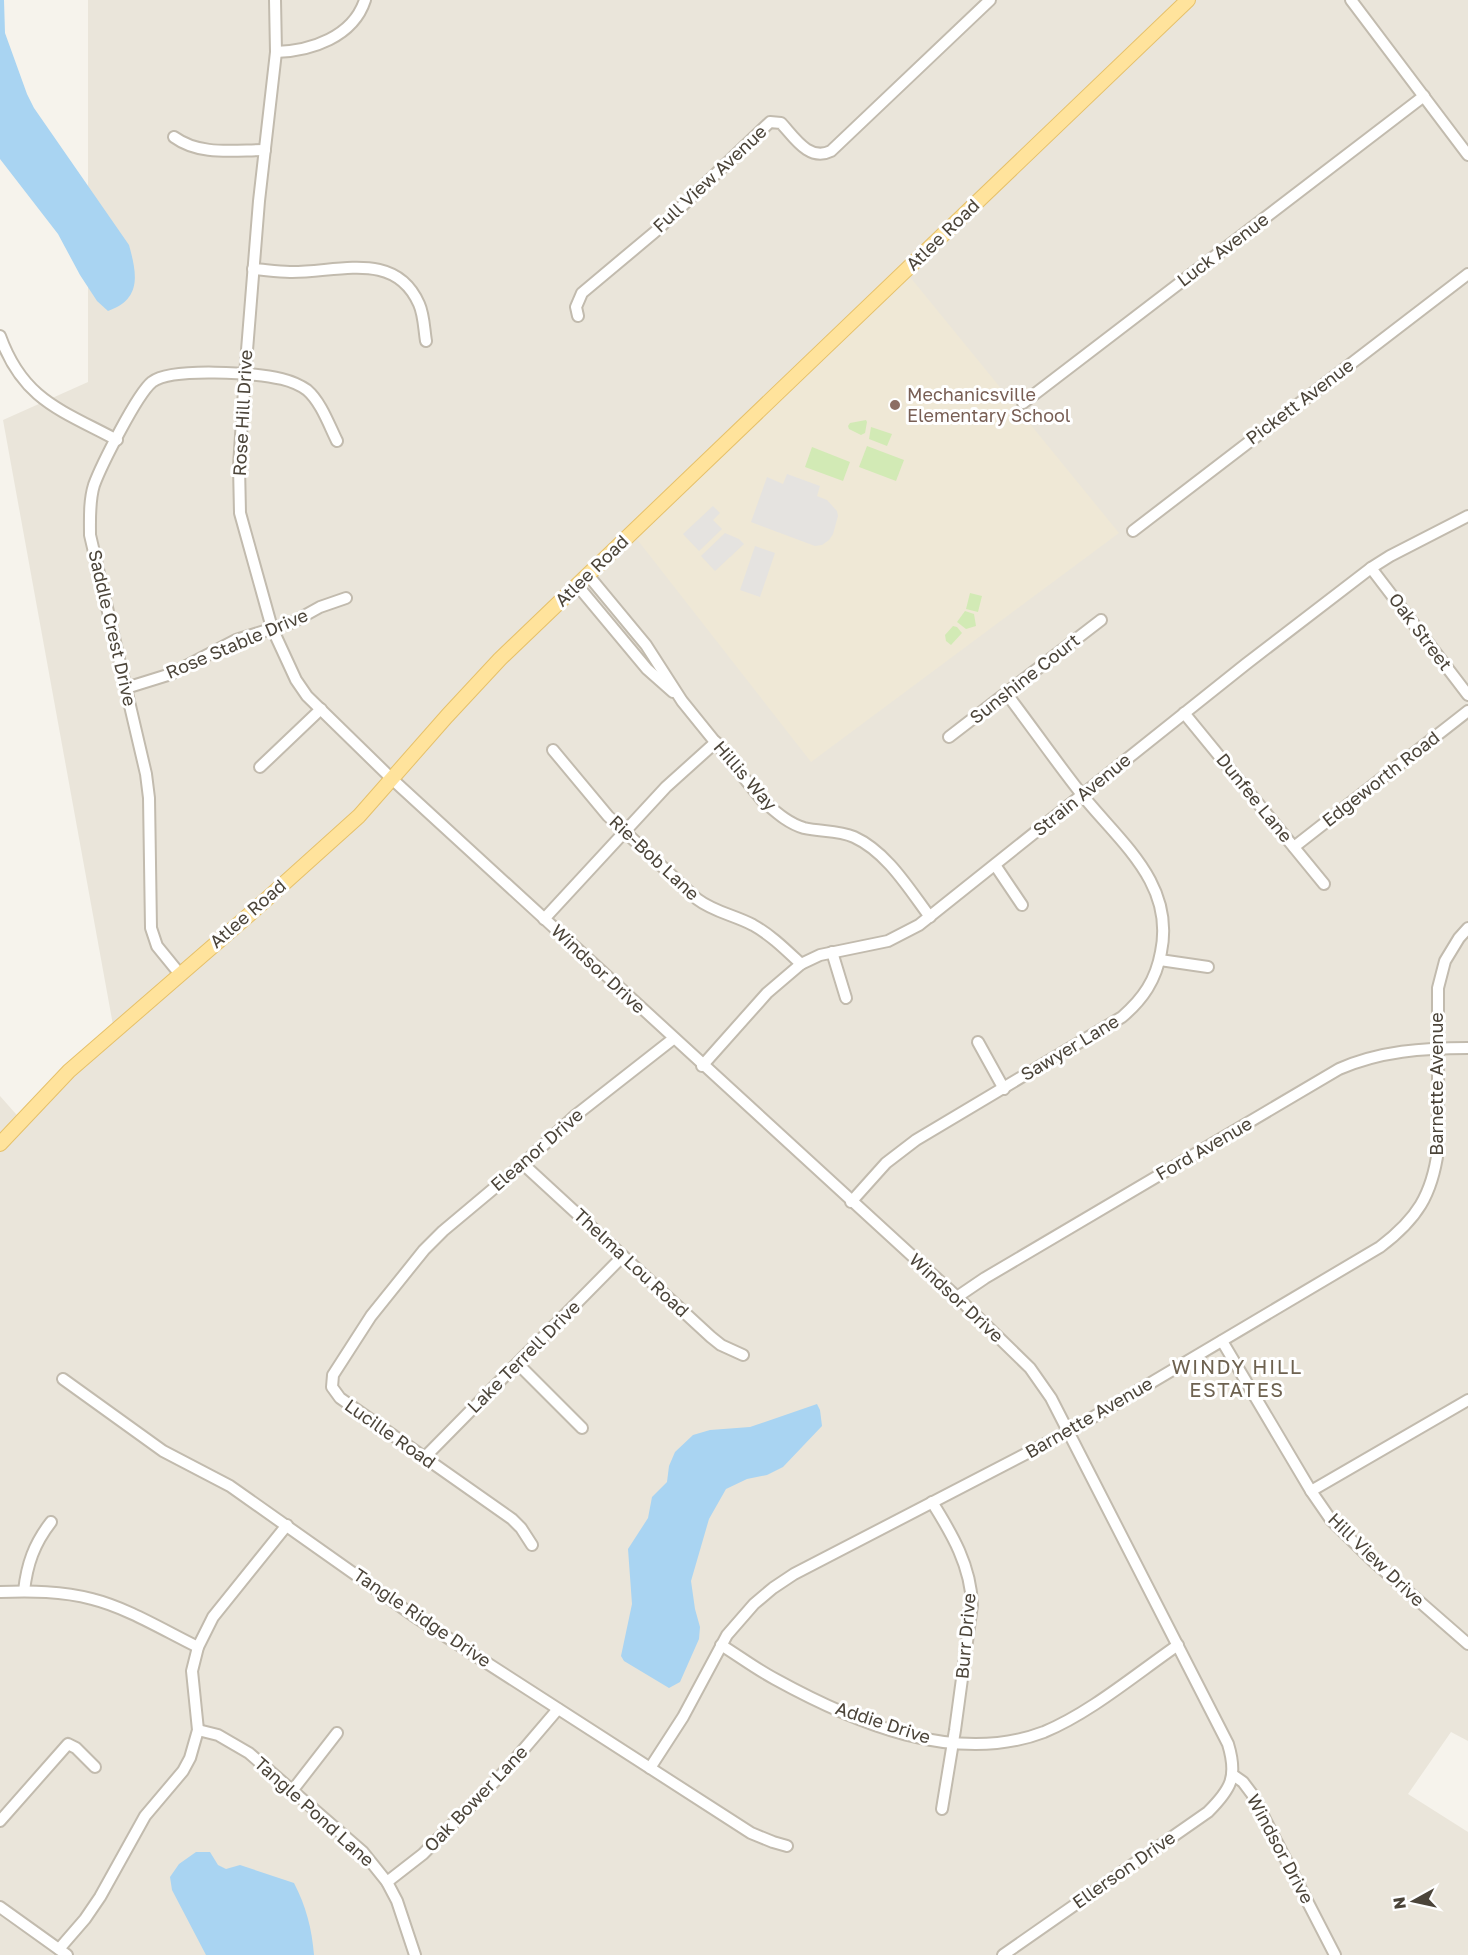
<svg xmlns="http://www.w3.org/2000/svg" width="1468" height="1955" font-family="'Golos Text',sans-serif">
  <style>
    .residential { fill: #eae5da }
    .education { fill: #efe8d6 }
    .green { fill: #d2eab5 }
    .parking { fill: #e5e3e0 }
    .water { fill: #a9d4f2 }
    .lines { fill: none; stroke-linecap: round; stroke-linejoin: round }
    .minor-casing { stroke: #c2bbae; stroke-width: 14 }
    .major-casing { stroke: #e6c16a; stroke-width: 16 }
    .minor { stroke: #fff; stroke-width: 10 }
    .major { stroke: #ffe39c; stroke-width: 14 }
    .education-dot { fill: #8d6e63; stroke: #fff; stroke-width: 2 }
    .labels { text-anchor: middle; stroke-width: 6; stroke-linejoin: round; paint-order: stroke }
    .street-label { font-size: 18px; fill: #4b4439; stroke: #fff }
    .education-label { font-size: 18px; fill: #785e54; stroke: #fff; text-anchor: start }
    .neighbourhood-label { font-size: 20px; letter-spacing: 1.5px; fill: #6e6250; stroke: #fff }
  </style>
  <rect width="100%" height="100%" fill="#f6f3ec"/>
  <path class="residential" d="M88 0H1468V1741L1451 1732 1408 1794 1468 1832V1955H0V1096L23 1122 115 1036 3 420 88 382Z"/>
  <path class="education" d="M910 277 1119 533 811 762 636 538Z"/>
  <g class="green">
    <path d="M866 420 867 422 865 433 861 435 849 429 848 426 850 423Z"/>
    <path d="M871 427 892 434 887 446 869 439Z"/>
    <path d="M867 446 904 460 896 481 859 467Z"/>
    <path d="M812 447 850 462 843 481 805 467Z"/>
    <path d="M970 593 982 596 978 612 966 609Z"/>
    <path d="M965 611 974 614 976 626 966 629 957 622Z"/>
    <path d="M953 626 957 627 962 633 951 645 946 641 945 635Z"/>
  </g>
  <g class="parking">
    <path d="M787 474 820 486 817 496 827 500 837 511 838 516 833 534 829 540 822 545 815 546 751 522 767 477 783 484Z"/>
    <path d="M713 506 720 513 713 520 722 529 699 551 683 534Z"/>
    <path d="M725 533 739 539 744 544 715 571 701 556Z"/>
    <path d="M755 546 775 553 760 597 740 590Z"/>
  </g>
  <g class="water">
    <path d="M0 0H4L5 33 27 94 34 108 129 245C137 274 142 299 108 311L97 301 80 275 58 234 0 159Z"/>
    <path d="M817 1404 820 1410 822 1426 783 1467 767 1475 747 1479 726 1489 709 1519 691 1581 695 1609 700 1627 699 1639 680 1682 669 1688 624 1661 621 1656 632 1604 628 1549 648 1518 652 1497 667 1482 669 1466 675 1452 693 1435 710 1430 750 1427Z"/>
    <path d="M196 1852H210L218 1865 226 1869 240 1865 294 1883C306 1906 312 1929 314 1955H206L172 1890 170 1877 179 1864Z"/>
  </g>
  <g class="lines">
    <defs>
      <g id="minor">
        <path d="M275 0 276 52 259 201 245 375 239 466 240 513 272 628 296 680 307 696 392 779 957 1297 1030 1368 1051 1398 1228 1744C1238 1777 1231 1789 1208 1812L1003 1955"/>
        <path d="M1351 0 1468 155"/>
        <path d="M276 52C311 51 353 37 365 0"/>
        <path d="M174 137C200 156 234 150 265 150"/>
        <path d="M253 269C266 270 278 272 290 272 336 273 395 249 419 304 424 315 424 329 426 341"/>
        <path d="M578 316 576 307 582 293 656 231 770 122 781 123C794 137 809 162 831 151L990 0"/>
        <path d="M0 336C23 400 61 410 117 440"/>
        <path d="M1023 403 1424 96"/>
        <path d="M1133 531 1468 274"/>
        <path d="M1371 568 1468 695"/>
        <path d="M588 575 646 645 682 701 762 800C775 811 787 823 804 828 821 832 838 830 854 837 887 852 909 889 930 917"/>
        <path d="M577 585 647 669 673 692"/>
        <path d="M126 688 171 674 236 640 293 622 320 607 346 598"/>
        <path d="M1184 713 1324 884"/>
        <path d="M949 737 1101 620"/>
        <path d="M553 750 608 816 697 899C714 912 734 915 753 925 771 935 786 950 801 964"/>
        <path d="M260 767 321 709"/>
        <path d="M1294 847 1468 711"/>
        <path d="M995 865 1022 905"/>
        <path d="M544 919 666 787 716 742"/>
        <path d="M832 952 846 998"/>
        <path d="M1160 960 1208 967"/>
        <path d="M179 973 157 946 151 928 149 798 146 774 90 535C90 519 89 501 94 485 101 466 137 394 152 382 172 367 256 373 282 379 290 381 300 385 307 390 321 402 329 425 337 441"/>
        <path d="M978 1042 1004 1089"/>
        <path d="M702 1066 767 993 801 964 820 955 888 941 919 925 1246 664 1371 568 1390 556 1468 516"/>
        <path d="M523 1164 711 1337 721 1345 743 1355"/>
        <path d="M851 1202 886 1163 916 1140 1122 1017C1143 999 1156 980 1161 952 1175 884 1121 843 1083 796 1056 762 1032 727 1006 693"/>
        <path d="M957 1297 985 1278 1339 1069C1380 1051 1423 1048 1468 1048"/>
        <path d="M1222 1341 1311 1491 1331 1520 1373 1561 1468 1644"/>
        <path d="M518 1364 582 1428"/>
        <path d="M63 1379 163 1451 230 1486 414 1616 751 1833 773 1842 787 1846"/>
        <path d="M424 1458 623 1256"/>
        <path d="M1311 1491 1468 1400"/>
        <path d="M932 1502C952 1534 971 1566 972 1605L955 1730 942 1809"/>
        <path d="M532 1545 521 1528 512 1519 340 1398 332 1387 333 1375 371 1316 424 1250 443 1231 523 1164 576 1115 673 1039"/>
        <path d="M24 1591C27 1564 34 1544 51 1522"/>
        <path d="M0 1592C31 1591 62 1591 92 1599 128 1608 165 1631 198 1647"/>
        <path d="M721 1645C739 1656 756 1669 775 1679 853 1722 955 1766 1044 1732 1090 1713 1136 1674 1178 1645"/>
        <path d="M198 1730 218 1735 249 1753 363 1852 387 1882 397 1901 415 1955"/>
        <path d="M650 1768 683 1717 727 1635 754 1604 773 1588 794 1574 1068 1432 1380 1247C1417 1219 1432 1195 1438 1150V988L1445 961 1459 938 1468 928"/>
        <path d="M1233 1775 1243 1782 1252 1794 1335 1955"/>
        <path d="M292 1791 337 1733"/>
        <path d="M0 1821 68 1744 76 1748 95 1767"/>
        <path d="M387 1882 423 1854 506 1770 558 1709"/>
        <path d="M0 1907 67 1955"/>
        <path d="M59 1949 85 1919 100 1897 145 1816 183 1771 190 1758 198 1730 192 1671 198 1647 213 1617 287 1525"/>
      </g>
      <path id="major" d="M0 1144 69 1071 250 914 359 816 447 716 500 659 1188 0"/>
    </defs>
    <use href="#minor" class="minor-casing"/>
    <use href="#major" class="major-casing"/>
    <use href="#minor" class="minor"/>
    <use href="#major" class="major"/>
  </g>
  <circle class="education-dot" cx="895" cy="405" r="6"/>
  <g class="labels">
    <g class="street-label">
      <text transform="translate(710 179) rotate(-43)" y="6">Full View Avenue</text>
      <text transform="translate(943 235) rotate(-44)" y="6">Atlee Road</text>
      <text transform="translate(1223 250) rotate(-37)" y="6">Luck Avenue</text>
      <text transform="translate(1300 402) rotate(-37)" y="6">Pickett Avenue</text>
      <text transform="translate(243 413) rotate(-87)" y="6">Rose Hill Drive</text>
      <text transform="translate(592 571) rotate(-44)" y="6">Atlee Road</text>
      <text transform="translate(112 628) rotate(77)" y="6">Saddle Crest Drive</text>
      <text transform="translate(1420 632) rotate(53)" y="6">Oak Street</text>
      <text transform="translate(237 644) rotate(-23)" y="6">Rose Stable Drive</text>
      <text transform="translate(1025 679) rotate(-38)" y="6">Sunshine Court</text>
      <text transform="translate(745 776) rotate(49)" y="6">Hillis Way</text>
      <text transform="translate(1381 779) rotate(-38)" y="6">Edgeworth Road</text>
      <text transform="translate(1082 795) rotate(-39)" y="6">Strain Avenue</text>
      <text transform="translate(1254 798) rotate(51)" y="6">Dunfee Lane</text>
      <text transform="translate(654 858) rotate(43)" y="6">Rie-Bob Lane</text>
      <text transform="translate(248 914) rotate(-41)" y="6">Atlee Road</text>
      <text transform="translate(598 969) rotate(43)" y="6">Windsor Drive</text>
      <text transform="translate(1070 1048) rotate(-31)" y="6">Sawyer Lane</text>
      <text transform="translate(1437 1084) rotate(-90)" y="6">Barnette Avenue</text>
      <text transform="translate(1204 1149) rotate(-30)" y="6">Ford Avenue</text>
      <text transform="translate(537 1150) rotate(-41)" y="6">Eleanor Drive</text>
      <text transform="translate(631 1263) rotate(43)" y="6">Thelma Lou Road</text>
      <text transform="translate(956 1298) rotate(43)" y="6">Windsor Drive</text>
      <text transform="translate(524 1357) rotate(-45)" y="6">Lake Terrell Drive</text>
      <text transform="translate(1089 1418) rotate(-30)" y="6">Barnette Avenue</text>
      <text transform="translate(390 1434) rotate(35)" y="6">Lucille Road</text>
      <text transform="translate(1376 1560) rotate(44)" y="6">Hill View Drive</text>
      <text transform="translate(422 1618) rotate(34)" y="6">Tangle Ridge Drive</text>
      <text transform="translate(966 1636) rotate(-85)" y="6">Burr Drive</text>
      <text transform="translate(883 1723) rotate(18)" y="6">Addie Drive</text>
      <text transform="translate(476 1799) rotate(-46)" y="6">Oak Bower Lane</text>
      <text transform="translate(314 1812) rotate(42)" y="6">Tangle Pond Lane</text>
      <text transform="translate(1280 1849) rotate(62)" y="6">Windsor Drive</text>
      <text transform="translate(1124 1870) rotate(-35)" y="6">Ellerson Drive</text>
    </g>
    <g class="education-label">
      <text x="907" y="401">Mechanicsville<tspan x="907" dy="21">Elementary School</tspan></text>
    </g>
    <g class="neighbourhood-label">
      <text x="1237" y="1374">WINDY HILL<tspan x="1237" dy="23">ESTATES</tspan></text>
    </g>
  </g>
  <g transform="translate(1414 1901) rotate(262)" stroke="#ffffff" stroke-width="4.5" paint-order="stroke">
  <path d="M0-4.5L10 22L0 15L-10 22Z" fill="#4b4439"/>
  <text y="-9" font-size="16" font-weight="bold" text-anchor="middle" fill="#4b4439">N</text>
  </g>
</svg>
